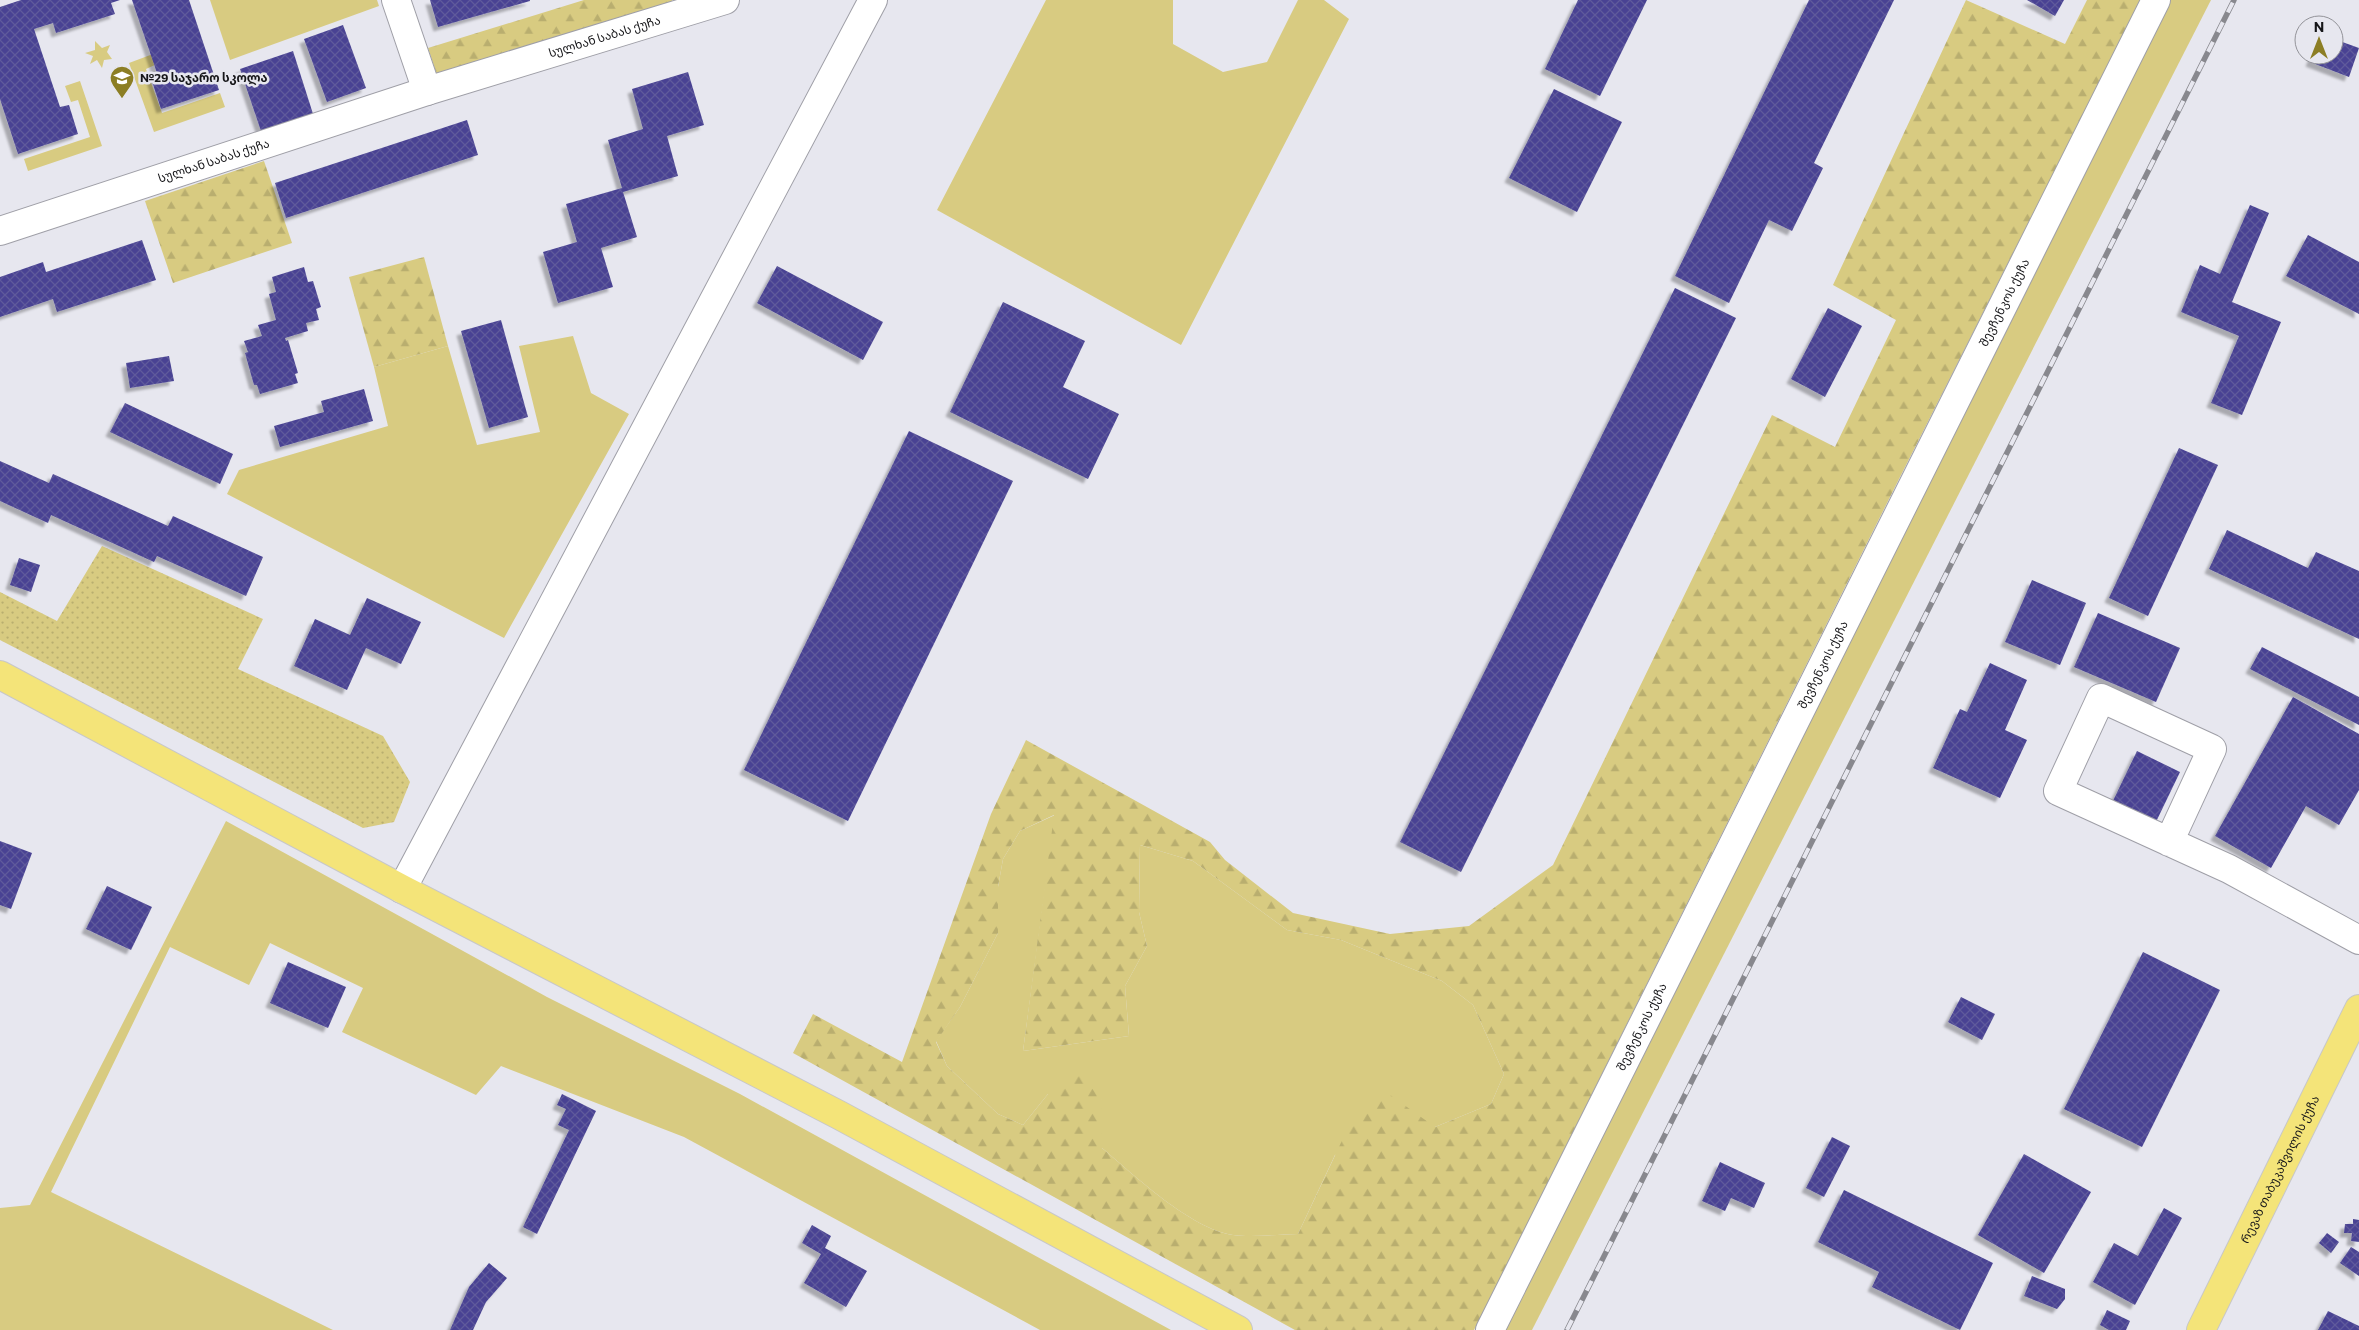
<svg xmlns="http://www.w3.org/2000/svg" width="2359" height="1330" font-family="Commissioner,'Noto Sans Georgian',sans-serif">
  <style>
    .grass { fill: #d8cb81 }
    .forest { fill: url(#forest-firs); fill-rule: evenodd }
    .garden { fill: url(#garden-dots) }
    .building { fill: url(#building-cross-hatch); filter: url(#shadow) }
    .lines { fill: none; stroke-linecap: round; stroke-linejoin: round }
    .minor-casing { stroke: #9f9fa7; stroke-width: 30 }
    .major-casing { stroke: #c7c7c8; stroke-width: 30 }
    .minor { stroke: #fff; stroke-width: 28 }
    .major { stroke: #f4e479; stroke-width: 28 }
    .rail-casing { stroke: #88888e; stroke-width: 5.5 }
    .rail { stroke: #e7e7ef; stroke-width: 4; stroke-dasharray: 11; stroke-linecap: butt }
    .labels { text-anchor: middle; stroke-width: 5; stroke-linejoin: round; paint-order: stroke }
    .street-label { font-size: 12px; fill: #161619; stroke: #e7e7ef }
    .poi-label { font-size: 12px; font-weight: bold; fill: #161619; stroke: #e7e7ef; text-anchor: start }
  </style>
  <defs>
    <pattern id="forest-firs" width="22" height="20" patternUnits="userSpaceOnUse" patternTransform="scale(1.25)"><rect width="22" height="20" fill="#d8cb81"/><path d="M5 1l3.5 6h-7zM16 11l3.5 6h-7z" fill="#b9ae6f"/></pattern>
    <pattern id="garden-dots" width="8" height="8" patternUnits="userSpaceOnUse" patternTransform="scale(1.25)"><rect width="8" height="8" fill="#d8cb81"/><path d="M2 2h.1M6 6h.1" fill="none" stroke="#b9ae6f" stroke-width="1.8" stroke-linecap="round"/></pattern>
    <pattern id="building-cross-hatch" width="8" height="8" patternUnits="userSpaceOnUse" patternTransform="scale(1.25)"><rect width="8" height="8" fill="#484293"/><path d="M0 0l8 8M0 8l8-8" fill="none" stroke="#5f5a9b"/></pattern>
    <filter id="shadow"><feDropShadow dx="-4.5" dy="4.5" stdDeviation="1" flood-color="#0004"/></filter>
  </defs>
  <rect width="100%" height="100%" fill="#e7e7ef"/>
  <g class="grass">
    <path d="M210 0H377L379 6 230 60Z"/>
    <path d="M1046 0H1173V44L1223 72 1267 62 1298 0H1324L1349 19 1181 345 937 210Z"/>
    <path d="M2156 0H2211L1532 1330H1491Z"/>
    <path d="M95 41 102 48 110 45 107 52 112 59 104 60 102 68 97 60 90 64 93 56 85 53 95 50Z"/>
    <path d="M153 54 157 64 146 69 162 113 220 93 225 107 154 132 129 63Z"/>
    <path d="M80 81 102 146 28 171 24 159 90 137 78 100 71 102 65 86Z"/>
    <path d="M573 336 591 393 629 414 504 638 227 494 239 470 388 426 374 367 448 346 477 445 540 432 519 346Z"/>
    <path d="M1055 815 1023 1051 1129 1036 1125 986 1147 946 1139 912 1140 845 1193 861 1287 930 1341 940 1442 981 1473 1005 1504 1074 1491 1104 1435 1127 1335 1155 1298 1234C1278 1234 1253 1238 1233 1235 1191 1229 1134 1175 1102 1148V1100L1048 1094 1023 1125 998 1114 947 1066 936 1041 960 1007 998 933V887L1003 859 1020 831Z"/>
    <path d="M226 821 547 997 740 1094 1171 1330H1040L684 1137 501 1066 476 1095 342 1032 363 988 270 943 249 985 170 947 51 1192 333 1330H0V1208L30 1205Z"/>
  </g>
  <g class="forest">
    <path d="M584 0H672L674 6 438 78 428 48Z"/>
    <path d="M1966 0 2065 44 2087 0H2141L1899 479 1474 1330H1295L793 1053 813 1014 902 1062 991 814 1026 740 1210 842 1225 860 1293 913 1390 934 1469 926 1553 865 1772 415 1835 447 1896 320 1833 285ZM1054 815 1023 1051 1129 1036 1125 986 1147 946 1139 912 1140 845 1193 861 1287 930 1341 940 1442 981 1473 1005 1504 1074 1491 1104 1435 1127 1386 1092 1354 1115 1298 1234C1278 1234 1253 1238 1233 1235 1191 1229 1134 1175 1102 1148V1100L1079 1073 1048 1094 1023 1125 998 1114 947 1066 936 1042 960 1007 998 933V887L1003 859 1020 831Z"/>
    <path d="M264 161 292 243 173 283 145 201Z"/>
    <path d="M424 257 448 346 374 367 349 277Z"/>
  </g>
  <path class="garden" d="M102 546 263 619 238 669 383 736 410 782 394 822 363 828 0 640V592L57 621Z"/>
  <g class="building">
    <path d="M21 0H120L111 3 115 14 56 33 53 23 34 29 60 107 69 105 78 134 18 154 0 99V7Z"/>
    <path d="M132 0H189L219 90 161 109 151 78 158 76Z"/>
    <path d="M430 0H530V1L438 27Z"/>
    <path d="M1578 0H1647L1600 96 1545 69Z"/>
    <path d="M1809 0H1894L1814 163 1823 168 1792 231 1769 220 1729 303 1675 276Z"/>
    <path d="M2027 0H2064L2055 16Z"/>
    <path d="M343 25 366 88 327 102 304 39Z"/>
    <path d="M2334 39 2359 48 2349 77 2310 62 2313 55H2334Z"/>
    <path d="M293 51 314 117 262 134 240 69Z"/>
    <path d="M688 72 704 125 667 136 678 176 623 192 637 237 601 248 613 287 558 303 543 252 577 242 566 204 622 188 608 140 643 129 632 89Z"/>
    <path d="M1554 89 1622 122 1577 212 1509 178Z"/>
    <path d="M467 120 478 155 286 218 275 183Z"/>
    <path d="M2250 205 2269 213 2232 302 2281 322 2242 415 2211 403 2239 336 2181 312 2200 265 2220 274Z"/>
    <path d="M2308 235 2359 262V314L2286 276Z"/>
    <path d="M142 240 156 280 57 312 53 299 0 317V277L43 262 46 272Z"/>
    <path d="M777 266 883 322 863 360 757 303Z"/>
    <path d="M304 267 308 282 313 281 321 307 316 309 319 320 306 323 308 331 285 338 286 341 288 340 298 373 295 374 298 383 260 394 257 385H254L245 353 248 352 244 341 262 336 258 325 276 320 269 294 276 292 272 277Z"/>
    <path d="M1675 288 1736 318 1461 872 1400 842Z"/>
    <path d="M1003 302 1085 341 1063 387 1119 414 1088 479 950 412Z"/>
    <path d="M1828 308 1862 326 1825 397 1791 379Z"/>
    <path d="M501 320 528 417 489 428 461 331Z"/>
    <path d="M169 356 174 381 130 388 126 363Z"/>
    <path d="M364 389 373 421 280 447 274 426 324 412 321 401Z"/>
    <path d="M125 403 233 454 220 484 110 432Z"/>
    <path d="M909 431 1013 481 848 821 744 770Z"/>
    <path d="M2179 448 2218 465 2148 616 2109 598Z"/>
    <path d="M0 461 49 483 53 474 168 526 173 516 263 557 246 596 157 556 154 562 51 515 48 523 0 501Z"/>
    <path d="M2227 530 2308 568 2316 552 2359 571V639L2209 569Z"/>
    <path d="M19 558 40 565 31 592 10 585Z"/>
    <path d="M2032 580 2086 603 2060 665 2005 642Z"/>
    <path d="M367 598 421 622 401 664 366 648 347 690 294 666 315 619 350 635Z"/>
    <path d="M2098 613 2180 648 2156 702 2074 667Z"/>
    <path d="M2262 647 2359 697V725L2250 669Z"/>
    <path d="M1990 663 2027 680 2005 730 2027 740 2000 798 1933 768 1960 709 1967 712Z"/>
    <path d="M2293 697 2359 734V790L2339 825 2306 806 2271 868 2215 836Z"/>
    <path d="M2137 751 2180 772 2154 826 2111 805Z"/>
    <path d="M0 841 32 853 11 909 0 905Z"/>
    <path d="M107 886 152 907 131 950 86 929Z"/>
    <path d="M2143 952 2220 990 2142 1147 2064 1109Z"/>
    <path d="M288 962 346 987 328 1028 270 1003Z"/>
    <path d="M1961 997 1995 1014 1982 1040 1948 1022Z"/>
    <path d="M562 1094 596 1111 537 1234 523 1227 569 1130 558 1125 566 1109 557 1105Z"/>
    <path d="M1832 1137 1850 1146 1824 1197 1806 1188Z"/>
    <path d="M2024 1154 2091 1192 2044 1273 1978 1235Z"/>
    <path d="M1720 1162 1765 1183 1754 1208 1731 1198 1725 1211 1702 1201Z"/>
    <path d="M1844 1190 1993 1263 1960 1330 1872 1287 1879 1272 1818 1242Z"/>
    <path d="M2164 1208 2182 1218 2135 1305 2093 1282 2114 1243 2138 1256Z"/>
    <path d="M2353 1219 2359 1220V1242L2351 1241 2352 1233H2344L2345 1224H2353Z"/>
    <path d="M812 1225 831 1236 825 1248 867 1271 846 1307 804 1283 821 1254 802 1243Z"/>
    <path d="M2327 1233 2339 1242 2331 1253 2319 1243Z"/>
    <path d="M2351 1247 2359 1252V1276L2340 1263Z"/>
    <path d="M489 1263 507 1278 486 1302 473 1330H450L469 1287Z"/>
    <path d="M2032 1276 2065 1289V1299L2057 1309 2024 1296Z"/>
    <path d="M2107 1310 2130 1321 2126 1330H2109L2100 1325Z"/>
    <path d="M2328 1311 2359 1326V1330H2318Z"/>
  </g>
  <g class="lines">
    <defs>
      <g id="minor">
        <path d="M396 0 427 91"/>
        <path id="s1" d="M0 231 427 91 725 0"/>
        <path d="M2169 842 2212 749 2101 698 2058 791 2229 869 2359 940"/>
        <path d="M402 889 873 0"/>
        <path id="s2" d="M1490 1330 2156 0"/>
      </g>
      <g id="major">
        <path d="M0 675 402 889 839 1115 1238 1330"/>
        <path id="s3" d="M2201 1330 2359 1009"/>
      </g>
    </defs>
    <use href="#minor" class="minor-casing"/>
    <use href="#major" class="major-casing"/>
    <use href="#minor" class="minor"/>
    <use href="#major" class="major"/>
    <defs>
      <path id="rail" d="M1567 1330 2234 0"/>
    </defs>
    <use href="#rail" class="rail-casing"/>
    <use href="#rail" class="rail"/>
  </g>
  <defs>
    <symbol id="school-pin" viewBox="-11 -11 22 30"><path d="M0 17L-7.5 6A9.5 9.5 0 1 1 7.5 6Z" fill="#8c7e24" stroke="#e7e7ef"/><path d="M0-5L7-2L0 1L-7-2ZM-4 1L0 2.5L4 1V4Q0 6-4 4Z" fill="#fff"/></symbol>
  </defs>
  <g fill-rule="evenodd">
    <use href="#school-pin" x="108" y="64" width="28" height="38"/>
  </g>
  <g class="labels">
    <g class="street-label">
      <text dy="4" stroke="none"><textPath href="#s1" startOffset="635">სულხან საბას ქუჩა</textPath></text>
      <text dy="4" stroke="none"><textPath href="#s1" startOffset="225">სულხან საბას ქუჩა</textPath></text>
      <text dy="4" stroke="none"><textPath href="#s2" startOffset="1149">შევჩენკოს ქუჩა</textPath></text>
      <text dy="4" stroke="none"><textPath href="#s2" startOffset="744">შევჩენკოს ქუჩა</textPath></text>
      <text dy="4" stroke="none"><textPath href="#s2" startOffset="339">შევჩენკოს ქუჩა</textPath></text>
      <text dy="4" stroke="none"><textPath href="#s3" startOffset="179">რევაზ თაბუკაშვილის ქუჩა</textPath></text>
    </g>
    <g class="poi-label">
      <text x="140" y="82">№29 საჯარო სკოლა</text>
    </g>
  </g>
  <g transform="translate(2319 40)"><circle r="24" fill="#e7e7ef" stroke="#939399"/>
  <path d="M0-4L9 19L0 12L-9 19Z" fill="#8c7e24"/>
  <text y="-8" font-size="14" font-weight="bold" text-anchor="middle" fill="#161619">N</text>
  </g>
</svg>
